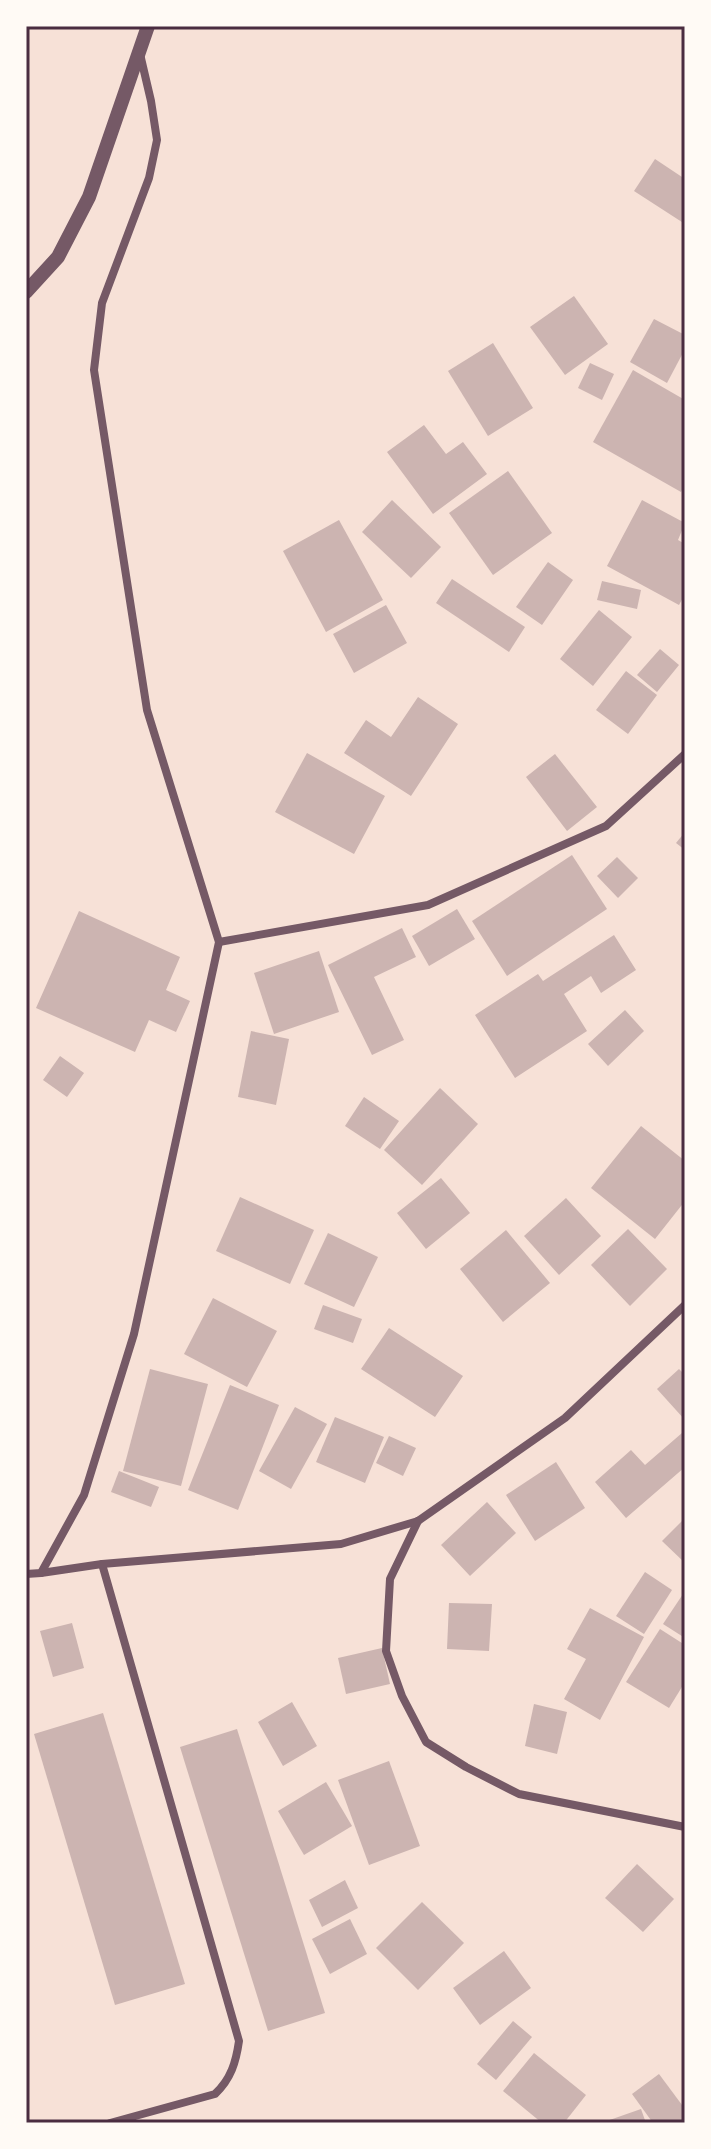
<svg xmlns="http://www.w3.org/2000/svg" width="711" height="2149" font-family="'Roboto Condensed',sans-serif">
  <style>
    .building { fill: #ccb4b1 }
    .lines { fill: none; stroke-linecap: round; stroke-linejoin: round }
    .minor { stroke: #755966; stroke-width: 8 }
    .tertiary { stroke: #755966; stroke-width: 14 }
    .neatline { fill: none; stroke: #4a2c40; stroke-width: 3 }
  </style>
  <rect width="100%" height="100%" fill="#f7e1d7"/>
  <g class="building">
    <path d="M655 159 685 179V224L634 191Z"/>
    <path d="M574 296 608 344 565 375 530 327Z"/>
    <path d="M654 319 685 335V349L667 383 630 362Z"/>
    <path d="M493 343 533 408 488 436 448 371Z"/>
    <path d="M590 363 614 374 602 400 578 388Z"/>
    <path d="M633 370 685 400V484L681 492 593 442Z"/>
    <path d="M424 425 446 454 463 442 487 474 433 514 387 452Z"/>
    <path d="M508 471 552 533 493 575 449 513Z"/>
    <path d="M392 500 441 547 411 578 362 532Z"/>
    <path d="M642 500 685 523 678 540 685 544V594L679 605 607 566Z"/>
    <path d="M339 520 383 600 326 632 283 551Z"/>
    <path d="M548 562 573 580 542 625 516 607Z"/>
    <path d="M452 579 525 627 509 652 436 603Z"/>
    <path d="M602 581 641 590 637 609 597 600Z"/>
    <path d="M386 605 407 643 354 673 333 634Z"/>
    <path d="M599 610 632 637 593 686 560 659Z"/>
    <path d="M660 649 679 665 657 692 637 675Z"/>
    <path d="M626 671 657 695 628 734 596 710Z"/>
    <path d="M418 697 458 724 411 796 344 753 366 720 391 737Z"/>
    <path d="M307 753 385 796 354 854 275 812Z"/>
    <path d="M555 754 597 807 567 831 526 777Z"/>
    <path d="M685 832V850L676 843Z"/>
    <path d="M572 855 607 909 507 976 472 921Z"/>
    <path d="M617 857 638 878 618 898 597 876Z"/>
    <path d="M457 909 475 939 429 966 412 936Z"/>
    <path d="M79 911 180 957 166 990 190 1001 176 1032 149 1020 135 1052 36 1008Z"/>
    <path d="M402 928 416 957 374 977 404 1040 372 1055 328 965Z"/>
    <path d="M614 935 636 970 601 993 591 976 564 994 587 1031 515 1078 475 1015 538 974 543 981Z"/>
    <path d="M319 951 339 1012 274 1034 254 973Z"/>
    <path d="M625 1010 644 1031 608 1066 588 1044Z"/>
    <path d="M251 1031 289 1039 276 1105 238 1097Z"/>
    <path d="M60 1056 84 1073 67 1097 43 1080Z"/>
    <path d="M440 1088 478 1124 422 1185 384 1150Z"/>
    <path d="M364 1097 399 1121 380 1149 345 1126Z"/>
    <path d="M641 1126 685 1161V1201L655 1239 591 1188Z"/>
    <path d="M441 1178 470 1213 426 1249 397 1213Z"/>
    <path d="M240 1197 314 1230 290 1284 216 1251Z"/>
    <path d="M566 1198 601 1236 559 1275 524 1236Z"/>
    <path d="M628 1229 667 1269 630 1306 591 1265Z"/>
    <path d="M506 1230 550 1283 503 1322 460 1269Z"/>
    <path d="M328 1233 378 1257 354 1307 304 1284Z"/>
    <path d="M213 1298 277 1331 247 1387 184 1354Z"/>
    <path d="M323 1305 362 1319 353 1343 314 1329Z"/>
    <path d="M389 1328 463 1376 435 1417 361 1369Z"/>
    <path d="M150 1369 208 1384 181 1486 123 1471Z"/>
    <path d="M679 1369 685 1375V1420L657 1389Z"/>
    <path d="M230 1385 279 1405 238 1510 188 1490Z"/>
    <path d="M295 1407 327 1424 291 1489 259 1471Z"/>
    <path d="M335 1417 384 1437 365 1483 316 1462Z"/>
    <path d="M682 1433 685 1436V1467L626 1518 595 1482 631 1450 645 1465Z"/>
    <path d="M389 1436 416 1448 403 1476 376 1463Z"/>
    <path d="M556 1462 585 1508 535 1541 506 1495Z"/>
    <path d="M119 1471 159 1487 151 1507 111 1492Z"/>
    <path d="M487 1502 516 1533 470 1576 441 1545Z"/>
    <path d="M685 1518V1563L662 1541Z"/>
    <path d="M645 1572 672 1590 644 1634 616 1616Z"/>
    <path d="M683 1594 685 1596V1638L663 1624Z"/>
    <path d="M449 1603 492 1604 489 1651 447 1649Z"/>
    <path d="M590 1608 644 1637 600 1720 564 1699 586 1659 567 1649Z"/>
    <path d="M72 1623 84 1668 53 1677 40 1631Z"/>
    <path d="M660 1629 685 1645V1682L669 1708 626 1682Z"/>
    <path d="M382 1648 390 1684 346 1694 338 1658Z"/>
    <path d="M292 1702 317 1746 283 1766 258 1722Z"/>
    <path d="M534 1704 567 1712 557 1754 525 1746Z"/>
    <path d="M103 1713 185 1984 115 2005 34 1734Z"/>
    <path d="M237 1729 325 2013 268 2031 180 1747Z"/>
    <path d="M389 1761 420 1846 369 1865 338 1780Z"/>
    <path d="M326 1782 352 1826 304 1855 278 1811Z"/>
    <path d="M637 1864 674 1899 643 1932 605 1898Z"/>
    <path d="M345 1880 358 1908 322 1927 309 1900Z"/>
    <path d="M422 1902 464 1943 418 1990 376 1948Z"/>
    <path d="M350 1919 367 1954 330 1974 312 1939Z"/>
    <path d="M504 1951 531 1988 480 2025 453 1988Z"/>
    <path d="M513 2021 532 2037 496 2080 477 2064Z"/>
    <path d="M534 2053 586 2095 564 2123H542L503 2091Z"/>
    <path d="M659 2074 685 2109V2123H653L632 2094Z"/>
    <path d="M641 2109 646 2123H601Z"/>
  </g>
  <g class="lines">
    <g class="minor">
      <path d="M219 942 428 905 606 826 685 754"/>
      <path d="M418 1521 390 1579 386 1651 402 1696 426 1742 466 1767 519 1794 685 1827"/>
      <path d="M102 1564 239 2041C236 2062 231 2079 215 2094L110 2123"/>
      <path d="M41 1573 102 1564 341 1544 418 1521 565 1418 685 1305"/>
      <path d="M26 1574 41 1573 84 1495 134 1334 219 942 147 710 94 370 102 303 149 178 157 140 151 101 140 54"/>
    </g>
    <path class="tertiary" d="M26 292 58 257 89 197 148 26"/>
  </g>
  <rect width="711" height="2149" fill="none" stroke="#fffaf5" stroke-width="56"/>
  <rect x="28" y="28" width="655" height="2093" class="neatline"/>
</svg>
